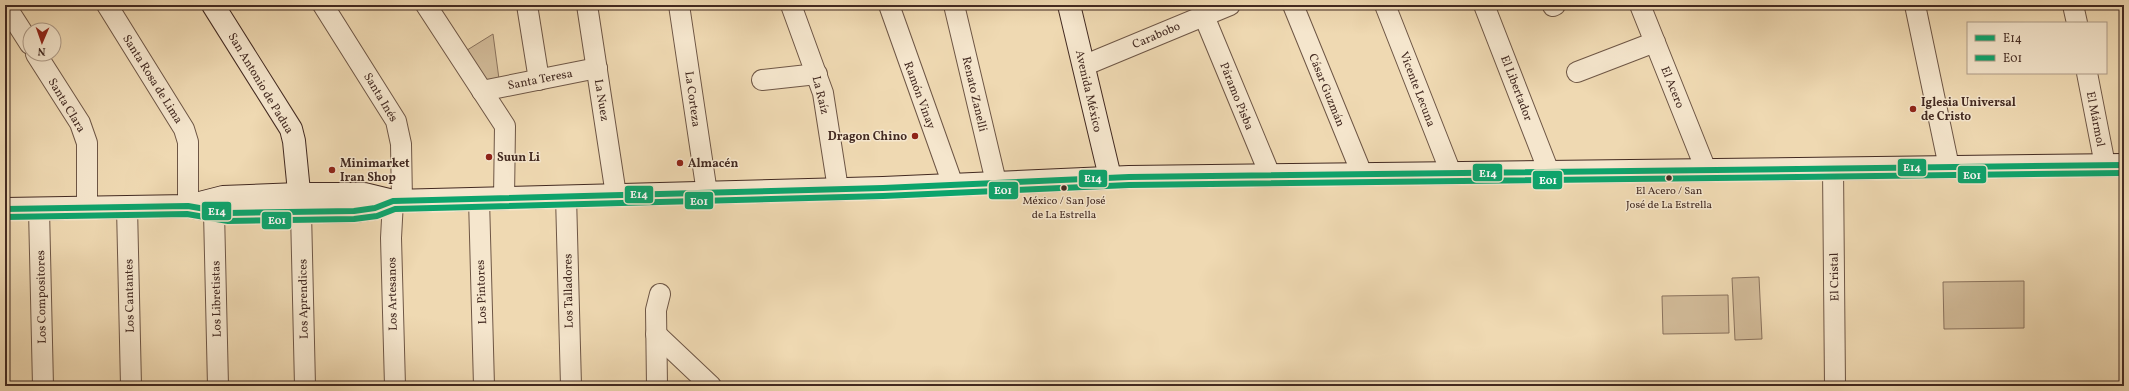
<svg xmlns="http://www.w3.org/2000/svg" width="2129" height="391" font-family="Vollkorn,serif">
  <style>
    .green { fill: #d2bb99; stroke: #8a725d }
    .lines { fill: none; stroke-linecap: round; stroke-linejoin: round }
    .street-casing { stroke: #6e5645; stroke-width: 22 }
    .secondary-casing { stroke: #432a21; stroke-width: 24 }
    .street { stroke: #f5e6cd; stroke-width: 20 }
    .secondary { stroke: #f5e6cd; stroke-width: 22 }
    .bus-1-casing { stroke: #f5e6cd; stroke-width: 9 }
    .bus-2-casing { stroke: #f5e6cd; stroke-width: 9 }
    .bus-1 { stroke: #0da46c; stroke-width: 6 }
    .bus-2 { stroke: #0da46c; stroke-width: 6 }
    .poi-dot { fill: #8f2418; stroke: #f5e6cd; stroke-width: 1.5 }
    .bus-dot { fill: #432a21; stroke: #f5e6cd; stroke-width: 1.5 }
    .labels { text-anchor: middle; stroke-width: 3; stroke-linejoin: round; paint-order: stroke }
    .bus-label { font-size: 11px; fill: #432a21; stroke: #f5e6cd }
    .street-label { font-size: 12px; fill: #432a21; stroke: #f5e6cd }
    .poi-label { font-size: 12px; font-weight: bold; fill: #432a21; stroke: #f5e6cd; text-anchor: start }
    .line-badge { stroke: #f5e6cd; stroke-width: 1.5 }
    .badge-label { font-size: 11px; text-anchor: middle; font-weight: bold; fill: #fff }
  </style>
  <rect width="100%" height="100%" fill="#efd9b2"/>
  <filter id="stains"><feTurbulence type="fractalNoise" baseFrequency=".005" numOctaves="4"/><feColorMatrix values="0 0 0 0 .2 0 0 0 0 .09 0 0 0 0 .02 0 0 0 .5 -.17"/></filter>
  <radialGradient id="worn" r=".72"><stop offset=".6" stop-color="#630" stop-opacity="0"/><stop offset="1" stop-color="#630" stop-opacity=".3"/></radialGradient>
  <g class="green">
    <path d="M493 34 499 79 482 83 464 52Z"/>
    <path d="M1759 277 1762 339 1735 340 1732 278Z"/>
    <path d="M2024 281V328L1944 329 1943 282Z"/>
    <path d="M1728 295 1729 333 1663 334 1662 296Z"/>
  </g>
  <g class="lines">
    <defs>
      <g id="street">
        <path d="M5 5 30 44"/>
        <path d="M107 5 184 129 188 142V206"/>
        <path d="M323 5 396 121 401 144 402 201"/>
        <path d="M426 5 505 126 504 198"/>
        <path d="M527 5 539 80"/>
        <path d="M587 5 616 195"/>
        <path d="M679 5 707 193"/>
        <path d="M791 5 823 93 838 189"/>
        <path d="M889 5 953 185"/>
        <path d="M954 5 996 182"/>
        <path d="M1293 5 1362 174"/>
        <path d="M1385 5 1451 173"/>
        <path d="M1484 5 1549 172"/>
        <path d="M1640 5 1706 170"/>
        <path d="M1915 5 1949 167"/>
        <path d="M2073 5 2077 23"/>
        <path d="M1553 6 1555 5"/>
        <path d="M1204 16 1270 175"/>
        <path d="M36 54 80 123 87 143V208"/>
        <path d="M1083 66 1230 5"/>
        <path d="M1577 72 1655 42"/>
        <path d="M2087 73 2105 165"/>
        <path d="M762 80 817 74"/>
        <path d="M482 91 597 68"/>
        <path d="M1833 168 1835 386"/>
        <path d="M566 196 571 386"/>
        <path d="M479 199 484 386"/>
        <path d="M393 201 391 238 395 386"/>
        <path d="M127 207 131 386"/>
        <path d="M39 209 43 386"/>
        <path d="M214 212 218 386"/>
        <path d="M301 212 305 386"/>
        <path d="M656 334 711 386"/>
        <path d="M657 386 656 310 660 294"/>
      </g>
      <g id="secondary">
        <path d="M213 5 291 129 294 141 301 212"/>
        <path d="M1069 5 1110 177"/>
        <path d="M192 207 228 213 354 211 375 208 393 201"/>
        <path d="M5 209 188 206 223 197 299 194H364L393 201 883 188 1129 177 2124 165"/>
      </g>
    </defs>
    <use href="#street" class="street-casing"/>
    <use href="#secondary" class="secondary-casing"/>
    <use href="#street" class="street"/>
    <use href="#secondary" class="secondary"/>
    <defs>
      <path id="bus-1" d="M5 209 188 206 228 213 354 211 375 208 393 201 883 188 1129 177 2124 165"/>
      <path id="bus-2" d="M5 217 187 214 228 221 354 219 377 216 395 209 883 196 1129 185 2124 173"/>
    </defs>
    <use href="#bus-1" class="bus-1-casing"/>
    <use href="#bus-2" class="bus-2-casing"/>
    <use href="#bus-1" class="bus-1"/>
    <use href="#bus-2" class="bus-2"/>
  </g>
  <g class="poi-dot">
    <circle cx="1913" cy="109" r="4"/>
    <circle cx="915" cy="136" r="4"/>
    <circle cx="489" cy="157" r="4"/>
    <circle cx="680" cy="163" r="4"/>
    <circle cx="332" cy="170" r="4"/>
  </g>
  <g class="bus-dot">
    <circle cx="1669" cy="178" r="3.5"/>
    <circle cx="1064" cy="188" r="3.5"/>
  </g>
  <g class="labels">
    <g class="bus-label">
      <text x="1669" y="194">El Acero / San<tspan x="1669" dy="14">José de La Estrella</tspan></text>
      <text x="1064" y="204">México / San José<tspan x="1064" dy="14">de La Estrella</tspan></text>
    </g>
    <g class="street-label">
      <text transform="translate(1156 35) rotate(-23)" y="4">Carabobo</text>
      <text transform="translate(153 79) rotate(58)" y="4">Santa Rosa de Lima</text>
      <text transform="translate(540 79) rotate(-11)" y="4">Santa Teresa</text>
      <text transform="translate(261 83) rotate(59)" y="4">San Antonio de Padua</text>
      <text transform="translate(1673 87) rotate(68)" y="4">El Acero</text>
      <text transform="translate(1517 88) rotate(69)" y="4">El Libertador</text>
      <text transform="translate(1418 89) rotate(69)" y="4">Vicente Lecuna</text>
      <text transform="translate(1327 90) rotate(68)" y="4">Cásar Guzmán</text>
      <text transform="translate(1089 91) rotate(77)" y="4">Avenida México</text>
      <text transform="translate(975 94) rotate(77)" y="4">Renato Zanelli</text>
      <text transform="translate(821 95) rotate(76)" y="4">La Raíz</text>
      <text transform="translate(920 95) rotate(70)" y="4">Ramón Vinay</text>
      <text transform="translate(1237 96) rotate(68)" y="4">Páramo Pisba</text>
      <text transform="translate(381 97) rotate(59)" y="4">Santa Inés</text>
      <text transform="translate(693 99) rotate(82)" y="4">La Corteza</text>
      <text transform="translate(602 100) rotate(81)" y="4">La Nuez</text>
      <text transform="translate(67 105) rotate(59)" y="4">Santa Clara</text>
      <text transform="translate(2096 119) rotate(79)" y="4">El Mármol</text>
      <text transform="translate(1834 277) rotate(-91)" y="4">El Cristal</text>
      <text transform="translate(568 291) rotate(-91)" y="4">Los Talladores</text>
      <text transform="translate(481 292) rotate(-92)" y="4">Los Pintores</text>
      <text transform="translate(392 294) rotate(-91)" y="4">Los Artesanos</text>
      <text transform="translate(129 296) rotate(-91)" y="4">Los Cantantes</text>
      <text transform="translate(41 297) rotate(-91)" y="4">Los Compositores</text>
      <text transform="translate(216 299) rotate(-91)" y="4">Los Libretistas</text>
      <text transform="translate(303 299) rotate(-91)" y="4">Los Aprendices</text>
    </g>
    <g class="poi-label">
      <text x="1921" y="106">Iglesia Universal<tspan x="1921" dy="14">de Cristo</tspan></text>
      <text x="907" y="140" text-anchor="end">Dragon Chino</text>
      <text x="497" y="161">Suun Li</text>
      <text x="340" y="167">Minimarket<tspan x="340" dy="14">Iran Shop</tspan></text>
      <text x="688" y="167">Almacén</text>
    </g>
  </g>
  <g class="line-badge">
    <rect x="1897" y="158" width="30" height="19" rx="4" fill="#0da46c"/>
    <rect x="1472" y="163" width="31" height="19" rx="4" fill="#0da46c"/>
    <rect x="1957" y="165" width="30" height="19" rx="4" fill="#0da46c"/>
    <rect x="1078" y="169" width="30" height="19" rx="4" fill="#0da46c"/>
    <rect x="1532" y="170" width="31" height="20" rx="4" fill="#0da46c"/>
    <rect x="988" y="181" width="31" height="19" rx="4" fill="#0da46c"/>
    <rect x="624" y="185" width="30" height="19" rx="4" fill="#0da46c"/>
    <rect x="684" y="191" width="30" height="19" rx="4" fill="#0da46c"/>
    <rect x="201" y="201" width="31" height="20" rx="4" fill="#0da46c"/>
    <rect x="261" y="211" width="31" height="19" rx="4" fill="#0da46c"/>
  </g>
  <g class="badge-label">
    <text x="1912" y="171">E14</text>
    <text x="1488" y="177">E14</text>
    <text x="1972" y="179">E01</text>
    <text x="1093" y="182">E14</text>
    <text x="1548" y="184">E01</text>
    <text x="1003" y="194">E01</text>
    <text x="639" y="198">E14</text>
    <text x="699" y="205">E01</text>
    <text x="217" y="215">E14</text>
    <text x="277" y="224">E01</text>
  </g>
  <rect width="2129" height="391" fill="none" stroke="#efd9b2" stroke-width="20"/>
  <rect x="6" y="6" width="2117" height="379" fill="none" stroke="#432a21" stroke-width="2"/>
  <rect x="10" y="10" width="2109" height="371" fill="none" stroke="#432a21"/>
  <rect x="1967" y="22" width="140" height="52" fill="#f5e6cd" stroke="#ae9b88"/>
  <rect x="1975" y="35" width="20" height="6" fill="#0da46c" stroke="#ae9b88"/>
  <text x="2003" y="42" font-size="12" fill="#432a21">E14</text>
  <rect x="1975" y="55" width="20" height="6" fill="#0da46c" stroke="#ae9b88"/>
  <text x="2003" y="62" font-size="12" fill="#432a21">E01</text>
  <g transform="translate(42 42) rotate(182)"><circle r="19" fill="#f5e6cd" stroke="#ae9b88"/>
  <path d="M0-3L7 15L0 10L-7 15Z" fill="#8f2418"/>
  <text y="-6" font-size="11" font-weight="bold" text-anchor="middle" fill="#432a21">N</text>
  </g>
  <rect width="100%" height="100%" filter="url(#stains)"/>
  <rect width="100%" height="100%" fill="url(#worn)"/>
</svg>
